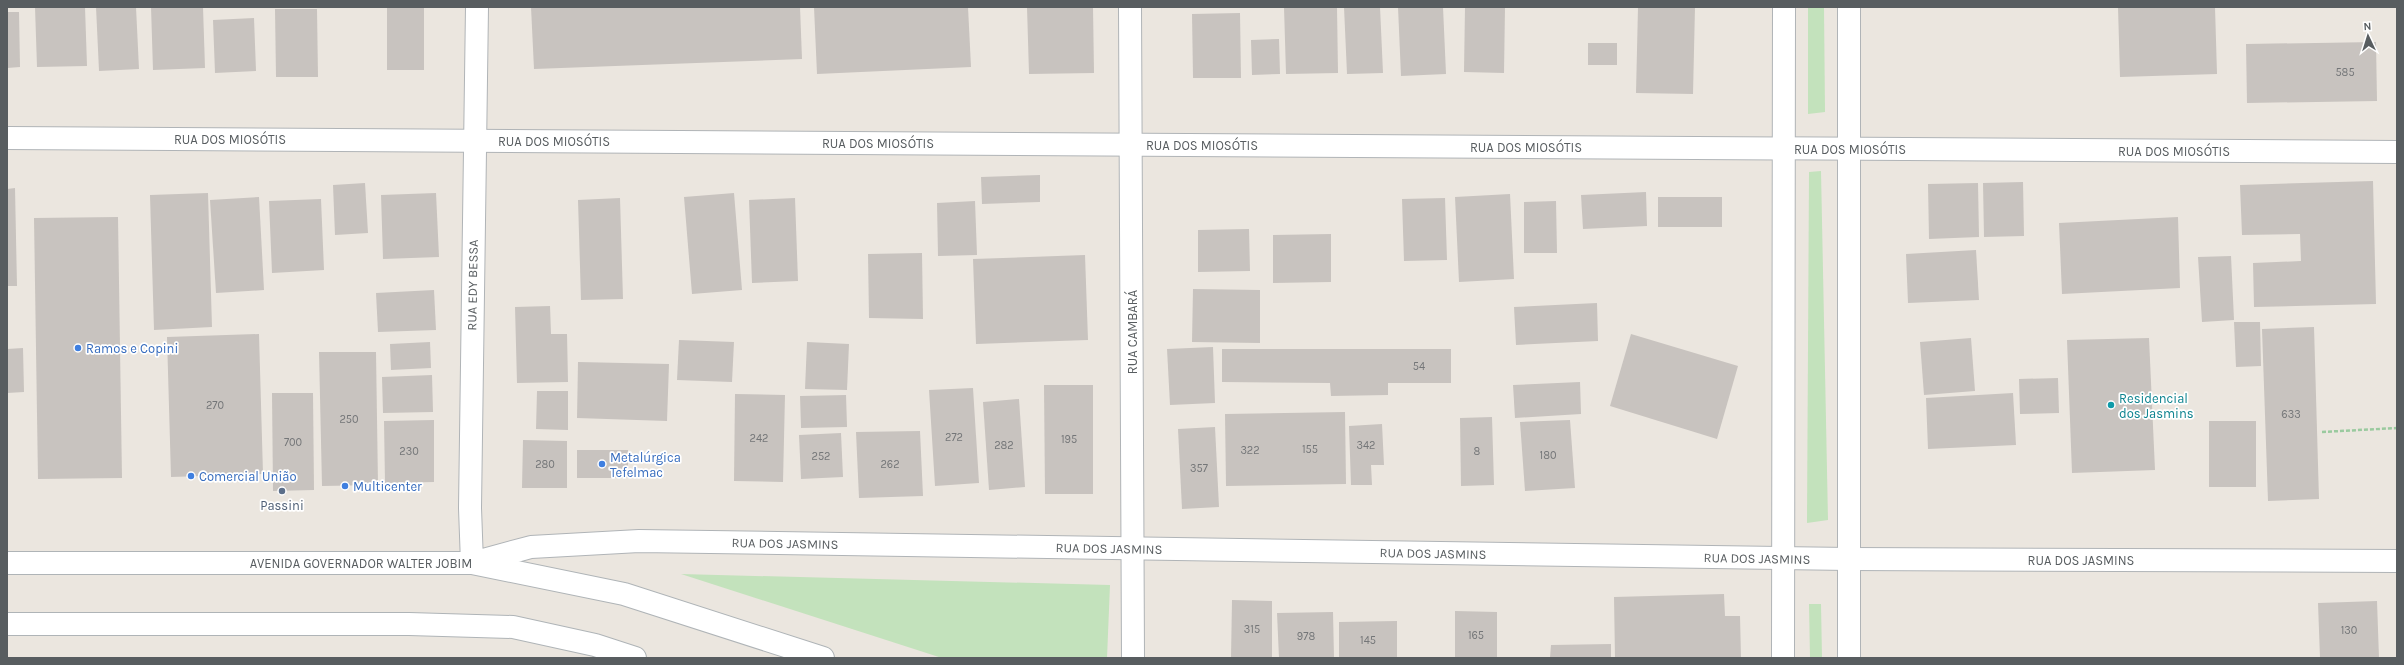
<svg xmlns="http://www.w3.org/2000/svg" width="2404" height="665" font-family="Karla,sans-serif">
  <style>
    .green { fill: #c3e2bc }
    .building { fill: #c8c3bf }
    .lines { fill: none; stroke-linecap: round; stroke-linejoin: round }
    .minor-casing { stroke: #b0b4b7; stroke-width: 24 }
    .tertiary-casing { stroke: #b0b4b7; stroke-width: 24 }
    .secondary-casing { stroke: #afb4b7; stroke-width: 24 }
    .path { stroke: #9aca9f; stroke-width: 2.5; stroke-dasharray: 4 2; stroke-linecap: butt }
    .minor { stroke: #fff; stroke-width: 22 }
    .tertiary { stroke: #fff; stroke-width: 22 }
    .secondary { stroke: #fff; stroke-width: 22 }
    .shop-dot { fill: #3f7fe0; stroke: #fff; stroke-width: 1.5 }
    .culture-dot { fill: #0f9aa8; stroke: #fff; stroke-width: 1.5 }
    .service-dot { fill: #5c6f8a; stroke: #fff; stroke-width: 1.5 }
    .labels { text-anchor: middle; stroke-width: 3.5; stroke-linejoin: round; paint-order: stroke }
    .number-label { font-size: 11px; fill: #747678 }
    .street-label { font-size: 13px; fill: #585d60; stroke: #fff }
    .shop-label { font-size: 13px; fill: #366cbe; stroke: #fff; text-anchor: start }
    .culture-label { font-size: 13px; fill: #0d838f; stroke: #fff; text-anchor: start }
    .service-label { font-size: 13px; fill: #4e5e75; stroke: #fff }
  </style>
  <rect width="100%" height="100%" fill="#ebe6df"/>
  <g class="green">
    <path d="M1808 7H1824L1825 112 1808 114Z"/>
    <path d="M1821 171 1828 520 1807 523 1809 172Z"/>
    <path d="M681 574 1110 585 1107 658H942Z"/>
    <path d="M1809 604H1821L1822 658H1810Z"/>
  </g>
  <g class="building">
    <path d="M35 7H85L87 66 37 67Z"/>
    <path d="M96 7H136L139 69 99 71Z"/>
    <path d="M151 7H203L205 68 153 70Z"/>
    <rect x="387" y="7" width="37" height="63"/>
    <path d="M531 7H800L802 59 534 69Z"/>
    <path d="M814 7H968L971 67 817 74Z"/>
    <path d="M1027 7H1093L1094 73 1029 74Z"/>
    <path d="M1284 7H1337L1338 73 1286 74Z"/>
    <path d="M1344 7H1380L1383 73 1347 74Z"/>
    <path d="M1398 7H1443L1446 74 1401 76Z"/>
    <path d="M1465 7H1505L1504 73 1464 72Z"/>
    <path d="M1638 7H1695L1693 94 1636 93Z"/>
    <path d="M2118 7H2215L2217 74 2120 77Z"/>
    <path d="M275 9H317L318 77H276Z"/>
    <path d="M7 12H19L20 67 7 68Z"/>
    <path d="M1240 13 1241 78H1193L1192 14Z"/>
    <path d="M254 18 256 71 215 73 213 20Z"/>
    <path d="M1279 39 1280 74 1252 75 1251 40Z"/>
    <path d="M2376 42 2377 101 2247 103 2246 44Z"/>
    <rect x="1588" y="43" width="29" height="22"/>
    <path d="M1040 175V202L982 204 981 177Z"/>
    <path d="M2373 181 2376 304 2254 307 2253 263 2301 261 2300 234 2242 235 2240 185Z"/>
    <path d="M2023 182 2024 236 1984 237 1983 183Z"/>
    <path d="M365 183 368 233 335 235 333 185Z"/>
    <path d="M1978 183 1979 237 1929 239 1928 184Z"/>
    <path d="M15 188 17 286H7V189Z"/>
    <path d="M1646 192 1647 226 1583 229 1581 195Z"/>
    <path d="M208 193 212 327 154 330 150 195Z"/>
    <path d="M436 193 439 257 383 259 381 195Z"/>
    <path d="M734 193 742 290 692 294 684 197Z"/>
    <path d="M1510 194 1514 279 1459 282 1455 197Z"/>
    <path d="M259 197 264 290 216 293 210 200Z"/>
    <rect x="1658" y="197" width="64" height="30"/>
    <path d="M620 198 623 299 581 300 578 200Z"/>
    <path d="M795 198 798 281 752 283 749 200Z"/>
    <path d="M1445 198 1447 260 1404 261 1402 199Z"/>
    <path d="M321 199 324 270 272 273 269 201Z"/>
    <path d="M975 201 977 255 938 256 937 203Z"/>
    <path d="M1556 201 1557 253H1524V202Z"/>
    <path d="M118 217 122 478 38 479 34 218Z"/>
    <path d="M2178 217 2180 288 2062 294 2059 223Z"/>
    <path d="M1249 229 1250 271 1198 272V230Z"/>
    <path d="M1331 234V282L1273 283V235Z"/>
    <path d="M1976 250 1979 300 1908 303 1906 254Z"/>
    <path d="M922 253 923 319 869 318 868 254Z"/>
    <path d="M1085 255 1088 340 976 344 973 259Z"/>
    <path d="M2231 256 2234 320 2202 322 2198 257Z"/>
    <path d="M1193 289 1260 290V343L1192 342Z"/>
    <path d="M434 290 436 330 378 332 376 293Z"/>
    <path d="M1597 303 1598 341 1516 345 1514 307Z"/>
    <path d="M550 306 551 334H567L568 382 517 383 515 307Z"/>
    <path d="M2234 322H2260L2261 366 2236 367Z"/>
    <path d="M2314 327 2319 499 2268 501 2262 329Z"/>
    <path d="M259 334 263 474 171 477 167 337Z"/>
    <path d="M1631 334 1738 366 1717 439 1610 406Z"/>
    <path d="M1971 338 1975 391 1924 395 1920 342Z"/>
    <path d="M2149 338 2155 470 2072 473 2067 340Z"/>
    <path d="M679 340 734 342 732 382 677 380Z"/>
    <path d="M430 342 431 368 391 370 390 344Z"/>
    <path d="M807 342 849 344 847 390 805 389Z"/>
    <path d="M1213 347 1215 403 1170 405 1167 349Z"/>
    <path d="M23 348 24 392 7 393V349Z"/>
    <path d="M1222 349H1451V383H1388V395L1331 396 1330 383 1222 382Z"/>
    <path d="M319 352H376L378 485 322 486Z"/>
    <path d="M578 362 669 364 667 421 577 418Z"/>
    <path d="M432 375 433 412 383 413 382 377Z"/>
    <path d="M2058 378 2059 413 2020 414 2019 379Z"/>
    <path d="M1580 382 1581 414 1515 418 1513 385Z"/>
    <path d="M1044 385H1093V494H1045Z"/>
    <path d="M973 388 979 483 935 486 929 390Z"/>
    <path d="M537 391H568V430L536 429Z"/>
    <path d="M272 393H313L314 490 273 491Z"/>
    <path d="M2013 393 2016 445 1928 449 1926 398Z"/>
    <path d="M735 394 785 395 783 482 734 481Z"/>
    <path d="M846 395 847 427 801 428 800 396Z"/>
    <path d="M1019 399 1025 487 989 490 983 402Z"/>
    <path d="M1345 412 1346 484 1226 486 1225 414Z"/>
    <path d="M1492 417 1494 485 1461 486 1460 418Z"/>
    <path d="M434 420V482L385 483 384 421Z"/>
    <path d="M1570 420 1575 488 1525 491 1520 422Z"/>
    <rect x="2209" y="421" width="47" height="66"/>
    <path d="M1382 424 1384 465H1371L1372 485H1351L1349 426Z"/>
    <path d="M1215 427 1219 507 1182 509 1178 429Z"/>
    <path d="M920 431 923 496 859 498 856 432Z"/>
    <path d="M841 433 843 477 801 479 799 435Z"/>
    <path d="M523 440 567 441V488H522Z"/>
    <rect x="577" y="450" width="51" height="28"/>
    <path d="M1724 594 1725 616H1740L1741 658H1615L1614 597Z"/>
    <path d="M1232 600 1272 601V658H1231Z"/>
    <path d="M2377 601 2379 658H2320L2318 603Z"/>
    <path d="M1455 611 1497 612V658H1455Z"/>
    <path d="M1333 612 1334 658H1279L1277 613Z"/>
    <path d="M1397 621V658H1339V622Z"/>
    <path d="M1611 644V658H1550L1551 645Z"/>
  </g>
  <g class="lines">
    <defs>
      <g id="minor">
        <path d="M477 7 470 508 472 563 531 547 639 541 1849 559 2397 561"/>
        <path d="M1130 7 1133 658"/>
        <path d="M7 138 2397 152"/>
      </g>
      <g id="tertiary">
        <path d="M1783 658 1784 7"/>
        <path d="M1849 658V7"/>
      </g>
      <g id="secondary">
        <path d="M7 563H472L624 594 823 658"/>
        <path d="M7 624H409L513 627 595 645 635 658"/>
      </g>
    </defs>
    <use href="#minor" class="minor-casing"/>
    <use href="#tertiary" class="tertiary-casing"/>
    <use href="#secondary" class="secondary-casing"/>
    <path class="path" d="M2322 432 2397 428"/>
    <use href="#minor" class="minor"/>
    <use href="#tertiary" class="tertiary"/>
    <use href="#secondary" class="secondary"/>
  </g>
  <g class="shop-dot">
    <circle cx="78" cy="348" r="4"/>
    <circle cx="602" cy="464" r="4"/>
    <circle cx="191" cy="476" r="4"/>
    <circle cx="345" cy="486" r="4"/>
  </g>
  <circle class="culture-dot" cx="2111" cy="405" r="4"/>
  <circle class="service-dot" cx="282" cy="491" r="4"/>
  <g class="labels">
    <g class="number-label">
      <text x="2345" y="76">585</text>
      <text x="1419" y="370">54</text>
      <text x="215" y="409">270</text>
      <text x="2291" y="418">633</text>
      <text x="349" y="423">250</text>
      <text x="954" y="441">272</text>
      <text x="759" y="442">242</text>
      <text x="1069" y="443">195</text>
      <text x="293" y="446">700</text>
      <text x="1004" y="449">282</text>
      <text x="1366" y="449">342</text>
      <text x="1310" y="453">155</text>
      <text x="1250" y="454">322</text>
      <text x="409" y="455">230</text>
      <text x="1477" y="455">8</text>
      <text x="1548" y="459">180</text>
      <text x="821" y="460">252</text>
      <text x="545" y="468">280</text>
      <text x="890" y="468">262</text>
      <text x="1199" y="472">357</text>
      <text x="1252" y="633">315</text>
      <text x="2349" y="634">130</text>
      <text x="1476" y="639">165</text>
      <text x="1306" y="640">978</text>
      <text x="1368" y="644">145</text>
    </g>
    <g class="street-label">
      <text x="230" y="144">RUA DOS MIOSÓTIS</text>
      <text x="554" y="146">RUA DOS MIOSÓTIS</text>
      <text x="878" y="148">RUA DOS MIOSÓTIS</text>
      <text x="1202" y="150">RUA DOS MIOSÓTIS</text>
      <text x="1526" y="152">RUA DOS MIOSÓTIS</text>
      <text x="1850" y="154">RUA DOS MIOSÓTIS</text>
      <text x="2174" y="156">RUA DOS MIOSÓTIS</text>
      <text transform="translate(472 285) rotate(-89)" y="5">RUA EDY BESSA</text>
      <text transform="translate(1132 332) rotate(-90)" y="5">RUA CAMBARÁ</text>
      <text transform="translate(785 543) rotate(1)" y="5">RUA DOS JASMINS</text>
      <text transform="translate(1109 548) rotate(1)" y="5">RUA DOS JASMINS</text>
      <text transform="translate(1433 553) rotate(1)" y="5">RUA DOS JASMINS</text>
      <text transform="translate(1757 558) rotate(1)" y="5">RUA DOS JASMINS</text>
      <text x="2081" y="565">RUA DOS JASMINS</text>
      <text x="361" y="568">AVENIDA GOVERNADOR WALTER JOBIM</text>
    </g>
    <g class="shop-label">
      <text x="86" y="353">Ramos e Copini</text>
      <text x="610" y="462">Metalúrgica<tspan x="610" dy="15">Tefelmac</tspan></text>
      <text x="199" y="481">Comercial União</text>
      <text x="353" y="491">Multicenter</text>
    </g>
    <g class="culture-label">
      <text x="2119" y="403">Residencial<tspan x="2119" dy="15">dos Jasmins</tspan></text>
    </g>
    <g class="service-label">
      <text x="282" y="510">Passini</text>
    </g>
  </g>
  <rect width="2404" height="665" fill="none" stroke="#585d60" stroke-width="16"/>
  <g transform="translate(2368 36) rotate(356)" stroke="#ffffff" stroke-width="3" paint-order="stroke">
  <path d="M0-3L7 15L0 10L-7 15Z" fill="#585d60"/>
  <text y="-6" font-size="11" font-weight="bold" text-anchor="middle" fill="#585d60">N</text>
  </g>
</svg>
